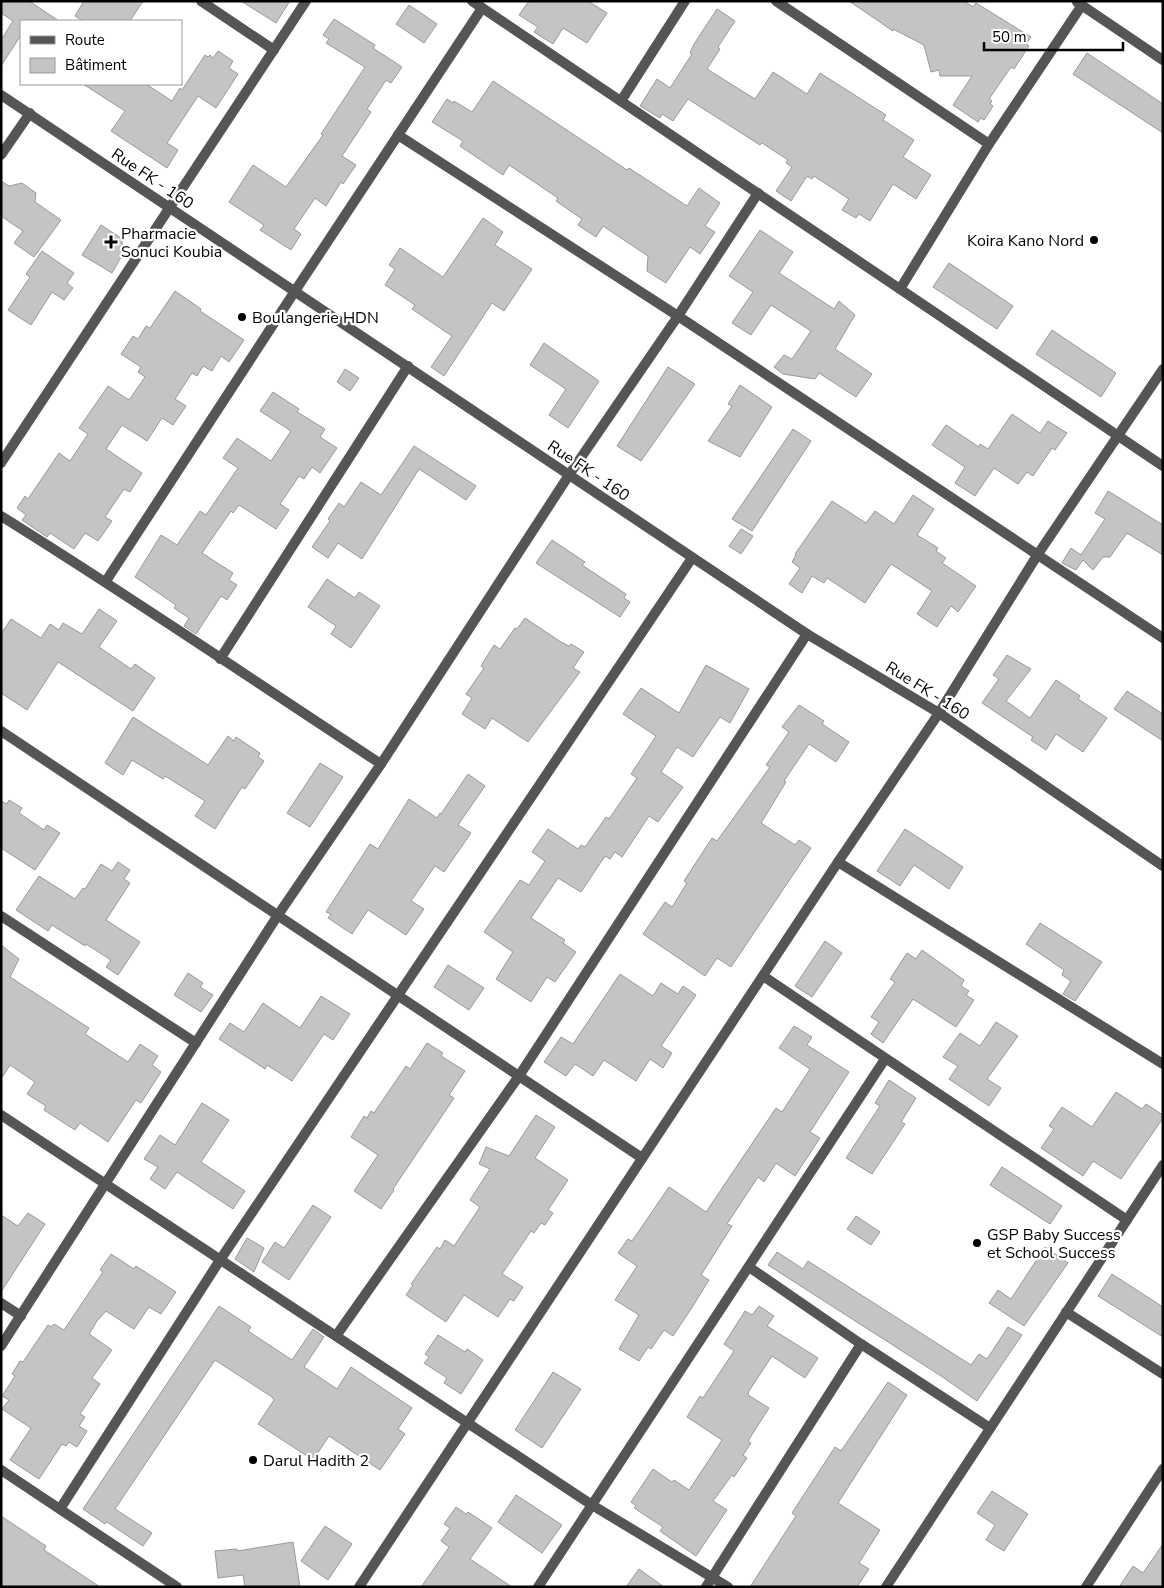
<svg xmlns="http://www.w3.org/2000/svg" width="1164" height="1588" font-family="'Nunito Sans',sans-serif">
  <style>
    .building { fill: #c4c4c4; stroke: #999 }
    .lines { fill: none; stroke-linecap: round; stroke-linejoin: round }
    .minor { stroke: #555; stroke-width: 10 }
    .poi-dot { fill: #000; stroke: #fff; stroke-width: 2 }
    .labels { text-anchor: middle; stroke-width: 4.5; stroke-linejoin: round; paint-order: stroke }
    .street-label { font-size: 16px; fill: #000; stroke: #fff }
    .poi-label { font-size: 16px; fill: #000; stroke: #fff; text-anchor: start }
  </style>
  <rect width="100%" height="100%" fill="#fff"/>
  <g class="building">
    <path d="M1 1H29L59 21H21V35L1 66V40L13 21 1 13Z"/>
    <path d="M84 1H143L130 21H83L75 16Z"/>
    <path d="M241 1H290L276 23Z"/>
    <path d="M529 1H588L607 13 587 43 563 28 553 44 534 32 538 27 519 15Z"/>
    <path d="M849 1H964L973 7 976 3 1031 37 1026 44 1029 46 1014 69 1011 67 989 99 992 101 990 104 993 106 984 120 981 118 978 122 953 105 972 76H940L939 70 931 72 924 45 893 29V31Z"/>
    <path d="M409 5 437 24 424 43 396 24Z"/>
    <path d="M717 9 735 21 718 47 720 49 707 69 755 99 773 72 807 94 820 73 886 115 883 120 914 140 903 157 931 175 916 199 893 184 870 221 859 214 856 218 842 210 849 199 814 176 812 179 807 176 791 201 776 191 792 167 786 163 788 160 762 143 760 145 688 99 673 121 662 114 660 118 640 106 657 79 670 88 692 54 690 53 694 44Z"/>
    <path d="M334 19 375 45 373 48 402 67 391 83 386 80 367 109 371 112 342 156 356 165 343 184 341 182 326 206 315 198 294 229 301 234 291 250 260 230 264 225 229 202 253 165 286 187 323 135 321 134 365 67 326 43 329 39 323 35Z"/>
    <path d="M218 51 233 61 229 68 238 74 216 108 198 96 167 143 178 150 167 168 111 131 125 111 83 84H146L172 101 180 88 182 90 205 55 208 57 210 55 213 58Z"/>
    <path d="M1087 53 1163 104V133L1073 74Z"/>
    <path d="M493 81 627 170 629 168 687 206 699 188 720 203 705 226 715 232 700 254 690 247 666 283 647 271 648 256 603 226 596 237 578 225 582 219 556 201 558 198 509 165 503 175 460 146 463 141 432 122 447 99 453 103 454 101 472 112Z"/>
    <path d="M1 181 9 186 22 183 36 193 35 202 61 220 34 257 14 243 23 231 1 216Z"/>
    <path d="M483 218 503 232 495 245 532 269 504 311 492 303 444 376 431 367 452 336 412 309 415 305 385 285 395 269 389 265 400 248 443 277Z"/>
    <path d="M101 225 121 238 124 252 112 273 82 255Z"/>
    <path d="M760 230 793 252 779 273 834 309 839 301 855 315 835 349 872 374 856 397 819 373 815 379 783 374 774 367 784 355 792 359 811 331 771 305 751 335 732 323 753 292 729 276Z"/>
    <path d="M42 251 74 273 67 283 73 288 64 300 52 292 31 325 8 310 30 277 26 274Z"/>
    <path d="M949 263 1013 306 997 329 933 287Z"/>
    <path d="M175 291 201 309 200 311 244 340 229 362 221 356 212 371 203 366 197 376 192 373 175 399 186 406 173 425 162 418 147 441 122 425 106 449 142 473 130 492 124 489 105 517 112 521 98 541 85 533 74 549 50 533 47 537 22 520 26 515 17 508 25 496 28 499 59 453 70 461 88 434 79 428 108 386 129 400 145 377 138 372 141 367 121 354 133 336 138 339 146 326 150 328Z"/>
    <path d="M1052 330 1116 373 1101 397 1036 354Z"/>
    <path d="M544 343 599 381 568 428 549 415 566 389 530 365Z"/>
    <path d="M668 367 695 384 641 461 617 446Z"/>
    <path d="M345 369 359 378 350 391 337 382Z"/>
    <path d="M740 385 772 407 740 457 708 441 732 406 728 404Z"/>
    <path d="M273 392 299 409 297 412 325 429 320 437 337 448 320 473 312 467 304 479 299 476 280 504 289 510 276 529 239 505 233 513 231 511 202 553 233 573 229 580 237 585 227 600 221 596 196 634 184 626 189 618 174 608 176 605 135 577 161 535 177 545 200 511 206 515 238 468 223 458 237 438 271 461 291 431 260 411Z"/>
    <path d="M1012 414 1040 433 1048 421 1067 433 1055 450 1052 448 1033 476 1027 472 1018 484 994 468 975 496 955 483 965 467 932 445 946 425 979 447 980 444 988 449Z"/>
    <path d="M793 429 811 441 752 531 732 519Z"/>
    <path d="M414 446 476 486 466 500 419 469 362 559 338 543 328 558 312 547 330 521 328 519 339 503 344 507 361 482 381 495Z"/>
    <path d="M1108 491 1163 525V555L1127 533 1110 557H1103L1093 570 1083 560 1076 570 1062 563 1071 548 1081 555 1105 519 1095 513Z"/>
    <path d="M913 495 934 509 917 535 938 548 936 551 946 558 942 563 976 586 958 612 951 606 937 627 917 614 932 591 891 564 865 603 827 578 824 583 812 576 802 593 789 584 800 568 792 562 796 555 795 554 832 501 866 523 875 511 894 524Z"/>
    <path d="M741 529 753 536 741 554 729 546Z"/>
    <path d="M552 540 585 562 582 565 626 594 624 598 630 602 620 617 536 563Z"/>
    <path d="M327 579 355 598 359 592 380 606 351 648 331 634 336 626 308 607Z"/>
    <path d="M99 609 117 621 99 647 131 669 135 664 155 678 133 711 58 662 27 710 1 693V634L11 619 41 638 50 624 59 630 63 623 82 634Z"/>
    <path d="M525 618 561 642 569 646 571 644 584 652 573 668 580 672 528 742 492 718 485 729 462 714 472 698 466 694 484 668 481 666 494 645 500 649 515 628 517 629Z"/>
    <path d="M1007 655 1031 669 1006 701 1030 718 1056 680 1080 696 1078 699 1107 718 1083 752 1056 734 1046 750 1031 740 1033 737 982 703 999 679 993 675Z"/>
    <path d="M706 665 749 689 730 723 720 717 693 757 677 747 661 772 683 787 658 822 649 816 622 857 615 852 610 859 605 856 581 892 558 878 531 918 565 940 563 943 576 952 555 982 547 977 531 1002 496 979 513 952 484 932 520 880 529 885 545 861 532 852 548 829 578 849 581 845 585 847 606 817 609 819 637 778 631 774 656 736 623 714 641 688 679 713Z"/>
    <path d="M1127 691 1163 714V741L1114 709Z"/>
    <path d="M799 705 824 721 822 724 849 742 836 762 809 744 784 781 786 782 761 823 795 845 799 840 811 848 731 967 717 958 705 976 643 934 665 902 672 907 687 883 684 881 712 838 717 841 770 767 766 765 789 732 782 727Z"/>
    <path d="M133 717 208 765 228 736 234 741 236 737 260 753 258 757 264 761 245 789 242 787 215 829 195 816 205 801 165 776 163 779 132 760 123 775 105 763Z"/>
    <path d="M320 763 343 777 310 827 287 813Z"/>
    <path d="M468 774 485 786 458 825 471 833 444 872 435 866 411 901 424 909 406 935 368 910 352 934 328 918 331 914 326 912 370 844 378 849 409 799 437 818 440 813 441 814Z"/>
    <path d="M9 800 22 808 19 813 44 830 47 825 60 833 35 870 1 848V801L7 804Z"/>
    <path d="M905 829 963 867 949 889 914 865 900 886 877 871Z"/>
    <path d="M118 862 130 870 124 879 130 883 106 920 140 942 118 975 106 967 111 960 86 944 85 946 52 925 48 931 16 910 39 876 75 899 83 888 85 889 101 864 112 871Z"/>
    <path d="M1040 923 1102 962 1075 1001 1063 994 1071 981 1062 975 1064 970 1026 944Z"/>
    <path d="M825 941 842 953 812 997 795 986Z"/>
    <path d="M1 945 19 959 10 977 89 1028 85 1034 128 1062 140 1044 158 1056 152 1065 161 1072 141 1103 136 1100 108 1142 80 1123 75 1130 44 1110 46 1106 27 1094 35 1082 10 1065 1 1079Z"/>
    <path d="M922 950 964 980 961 986 969 991 966 995 974 1000 956 1027 913 999 883 1043 871 1034 879 1022 871 1017 895 982 890 979 907 953 916 959Z"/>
    <path d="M448 965 484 988 469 1010 434 987Z"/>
    <path d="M188 973 203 983 200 987 213 995 201 1012 174 995Z"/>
    <path d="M620 974 653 996 661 983 678 994 683 986 696 995 661 1046 672 1053 663 1068 650 1059 636 1081 604 1060 593 1076 575 1064 566 1076 544 1062 561 1037 573 1044Z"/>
    <path d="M321 996 350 1014 333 1040 324 1034 292 1081 267 1065 265 1069 219 1039 230 1023 244 1032 263 1003 300 1028Z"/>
    <path d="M996 1022 1018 1036 987 1079 1001 1088 989 1106 949 1079 958 1066 943 1057 960 1033 980 1046Z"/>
    <path d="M794 1026 812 1037 807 1045 849 1072 810 1132 820 1138 795 1176 776 1163 764 1182 758 1177 727 1224 732 1226 701 1275 709 1280 693 1306 673 1336 664 1330 651 1349 648 1347 639 1361 619 1349 639 1315 615 1300 637 1266 618 1253 628 1239 632 1241 669 1187 706 1212 776 1108 782 1112 810 1069 779 1048Z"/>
    <path d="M427 1043 443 1053 441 1056 465 1071 449 1095 454 1098 393 1189 394 1190 381 1209 354 1191 378 1155 351 1137 364 1116 367 1118 371 1111 374 1113 406 1066 410 1069Z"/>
    <path d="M889 1080 916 1098 901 1122 905 1124 872 1174 846 1158 880 1106 875 1103Z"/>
    <path d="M1116 1092 1142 1109 1146 1104 1163 1115V1118L1121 1179 1093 1161 1083 1176 1041 1148 1054 1129 1049 1126 1062 1107 1092 1127Z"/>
    <path d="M202 1103 229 1120 201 1162 245 1191 233 1209 177 1172 165 1189 150 1179 158 1167 144 1159 160 1135 175 1145Z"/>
    <path d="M536 1115 555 1127 535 1158 568 1180 548 1210 553 1213 545 1225 541 1223 534 1233 531 1231 502 1274 523 1287 514 1301 510 1299 498 1317 464 1295 446 1322 406 1295 413 1285 411 1284 437 1247 440 1249 445 1240 454 1246 480 1207 470 1200 490 1169 479 1164 486 1147 509 1156Z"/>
    <path d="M1002 1167 1062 1206 1050 1224 990 1185Z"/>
    <path d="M313 1205 331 1217 289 1280 262 1262 275 1242 284 1248Z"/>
    <path d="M28 1213 45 1224 1 1292V1215L18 1226Z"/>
    <path d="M856 1216 880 1232 871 1245 847 1229Z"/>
    <path d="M247 1238 264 1248 254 1272 235 1259Z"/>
    <path d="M1045 1247 1068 1263 1024 1326 989 1303 998 1290 1011 1299Z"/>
    <path d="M777 1252 803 1269 808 1261 971 1365 979 1354 987 1359 1008 1327 1022 1335 977 1401 941 1376 768 1265Z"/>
    <path d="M111 1254 134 1269 136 1266 176 1292 161 1314 149 1307 134 1329 106 1311 97 1321 89 1334 112 1350 92 1378 100 1384 80 1414 85 1417 79 1426 87 1431 77 1447 69 1442 66 1446 62 1444 39 1479 10 1460 31 1428 2 1409 9 1400 2 1396 15 1376 12 1374 20 1361 23 1362 48 1325 51 1327 54 1324 64 1330 103 1272 100 1270Z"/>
    <path d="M1112 1274 1163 1307V1337L1098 1296Z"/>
    <path d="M219 1306 251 1327 248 1331 292 1360 313 1329 324 1337 304 1367 337 1389 351 1367 412 1408 398 1429 405 1434 380 1470 329 1436 313 1460 258 1424 274 1400 272 1397 215 1360 115 1509 152 1533 143 1546 107 1522 105 1524 83 1509Z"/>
    <path d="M759 1306 774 1316 767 1326 818 1358 805 1378 772 1356 749 1391 748 1395 769 1408 748 1441 751 1443 743 1455 747 1458 734 1477 732 1475 713 1501 727 1510 696 1556 660 1531 663 1527 634 1508 636 1506 631 1502 653 1469 672 1482 674 1480 689 1490 709 1460 722 1440 687 1417 700 1396 703 1398 734 1351 724 1344 745 1311 752 1315Z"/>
    <path d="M438 1335 465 1352 467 1349 483 1360 461 1394 444 1383 447 1378 424 1363 429 1357 425 1354Z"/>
    <path d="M553 1372 581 1389 542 1448 515 1430Z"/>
    <path d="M888 1382 907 1395 838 1503 880 1530 859 1563 869 1569 857 1587H750L796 1516 792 1513 835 1447 841 1451Z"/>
    <path d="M992 1491 1028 1514 1004 1551 986 1540 995 1525 977 1513Z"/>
    <path d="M516 1495 562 1525 542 1553 498 1522Z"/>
    <path d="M456 1507 466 1514 468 1512 492 1528 470 1559 512 1587H421L449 1547 441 1541 450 1528 444 1524Z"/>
    <path d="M1 1516 46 1546 44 1550 100 1587H1Z"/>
    <path d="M325 1526 352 1544 328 1580 301 1561Z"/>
    <path d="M293 1542 300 1587H245L243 1575 218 1578 215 1551 237 1549V1551Z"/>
    <path d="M1163 1544V1587H1119L1133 1566 1143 1573Z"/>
    <path d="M639 1569 664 1587H626Z"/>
  </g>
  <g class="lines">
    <g class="minor">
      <path d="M201 1 274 50"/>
      <path d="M472 1 1163 466"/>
      <path d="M776 1 989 144"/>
      <path d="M1077 2 1163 60"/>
      <path d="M1 95 807 634 939 713 1163 866"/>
      <path d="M621 101 685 1"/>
      <path d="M398 135 678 316 1163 638"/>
      <path d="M1 155 30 113"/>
      <path d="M900 289 989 144 1082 5"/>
      <path d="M1 463 306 1"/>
      <path d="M1 516C130 596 254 681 381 764"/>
      <path d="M106 581 295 291 482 8"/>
      <path d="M220 659 408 366"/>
      <path d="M1 731 642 1158"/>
      <path d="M838 862 1163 1064"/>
      <path d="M1 916 196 1043"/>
      <path d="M763 976 1127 1220"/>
      <path d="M1 1115 592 1505 728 1587"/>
      <path d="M749 1267 861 1344 990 1428"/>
      <path d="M1 1303 21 1316"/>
      <path d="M1066 1312 1163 1374"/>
      <path d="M336 1336 519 1076 807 634"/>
      <path d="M1 1346 278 915 381 764 569 475 678 316 758 193"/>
      <path d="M1 1470 177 1587"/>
      <path d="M60 1509 220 1260 692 558"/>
      <path d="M359 1587 838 862 939 713 1038 554 1163 369"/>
      <path d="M538 1587 885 1059"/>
      <path d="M706 1587 861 1344"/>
      <path d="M886 1587 1163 1165"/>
      <path d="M1086 1587 1163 1469"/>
    </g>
  </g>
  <g class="poi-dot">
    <circle cx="1094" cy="240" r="5"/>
    <path d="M108.5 234.5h5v5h5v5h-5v5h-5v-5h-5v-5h5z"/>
    <circle cx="242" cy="317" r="5"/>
    <circle cx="977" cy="1243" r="5"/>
    <circle cx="253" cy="1460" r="5"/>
  </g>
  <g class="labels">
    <g class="street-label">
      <text transform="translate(153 178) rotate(34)" y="6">Rue FK - 160</text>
      <text transform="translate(589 470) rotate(34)" y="6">Rue FK - 160</text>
      <text transform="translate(928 690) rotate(32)" y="6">Rue FK - 160</text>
    </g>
    <g class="poi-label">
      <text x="121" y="239">Pharmacie<tspan x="121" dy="18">Sonuci Koubia</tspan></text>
      <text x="1084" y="246" text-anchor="end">Koira Kano Nord</text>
      <text x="252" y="323">Boulangerie HDN</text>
      <text x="987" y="1240">GSP Baby Success<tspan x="987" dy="18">et School Success</tspan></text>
      <text x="263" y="1466">Darul Hadith 2</text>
    </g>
  </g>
  <rect width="1164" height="1588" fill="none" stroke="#000000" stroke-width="5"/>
  <rect x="20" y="20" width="162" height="65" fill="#ffffff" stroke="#999999"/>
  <rect x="30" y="36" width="25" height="8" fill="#555555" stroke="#999999"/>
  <text x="65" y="45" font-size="15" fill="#000000">Route</text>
  <rect x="30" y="58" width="25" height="15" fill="#c4c4c4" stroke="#999999"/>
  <text x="65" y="70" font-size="15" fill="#000000">Bâtiment</text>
  <path d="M984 42v8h139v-8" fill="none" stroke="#000000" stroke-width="2.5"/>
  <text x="992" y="42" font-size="15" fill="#000000" stroke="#ffffff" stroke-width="4" paint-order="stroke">50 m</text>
</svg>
